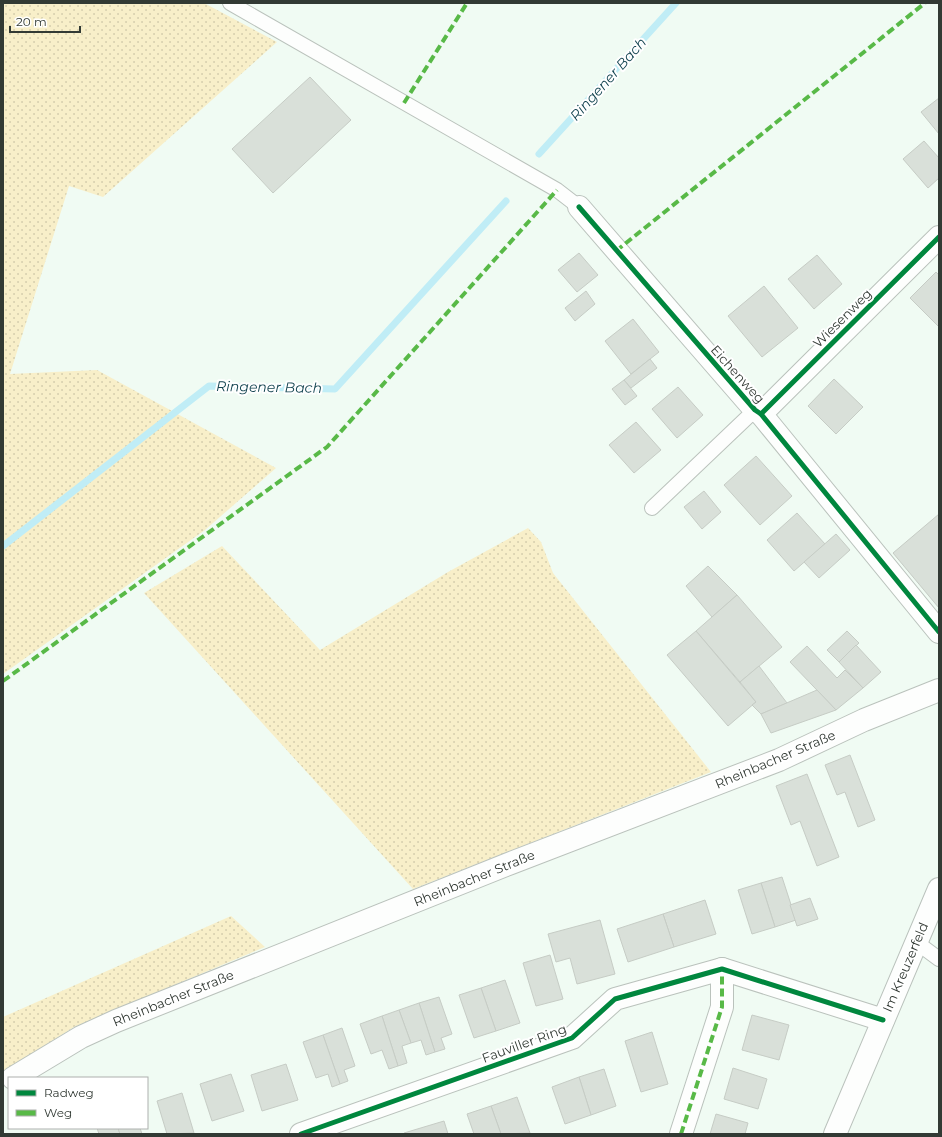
<svg xmlns="http://www.w3.org/2000/svg" width="942" height="1137" font-family="Montserrat,sans-serif">
  <style>
    .grass { fill: url(#grass-dots) }
    .lines { fill: none; stroke-linecap: round; stroke-linejoin: round }
    .stream { stroke: #c0edf6; stroke-width: 7 }
    .building { fill: #d9e0d9; stroke: #c6ccc5 }
    .lane-casing { stroke: #bac2bc; stroke-width: 16 }
    .street-casing { stroke: #bac2bc; stroke-width: 24 }
    .secondary-casing { stroke: #bac2bc; stroke-width: 24 }
    .lane { stroke: #fdfefd; stroke-width: 14 }
    .street { stroke: #fdfefd; stroke-width: 22 }
    .secondary { stroke: #fdfefd; stroke-width: 22 }
    .quiet { stroke: #58b947; stroke-width: 4; stroke-dasharray: 8 4; stroke-linecap: butt }
    .cycleway-casing { stroke: #fff; stroke-width: 8 }
    .cycleway { stroke: #00873e; stroke-width: 5 }
    .labels { text-anchor: middle; stroke-width: 4; stroke-linejoin: round; paint-order: stroke }
    .street-label { font-size: 13px; fill: #323a34; stroke: #fff }
    .water-label { font-size: 14px; font-style: italic; fill: #134450; stroke: #fff }
  </style>
  <defs>
    <pattern id="grass-dots" width="8" height="8" patternUnits="userSpaceOnUse"><rect width="8" height="8" fill="#f8efc9"/><path d="M2 2h.1M6 6h.1" fill="none" stroke="#d5cead" stroke-width="1.8" stroke-linecap="round"/></pattern>
  </defs>
  <rect width="100%" height="100%" fill="#f0fbf3"/>
  <g class="grass">
    <path d="M3 3H204L277 42 103 197 69 186 10 374 97 370 276 468 205 530 3 674Z"/>
    <path d="M528 528 541 542 553 573 711 772 413 889 144 593 222 546 320 650 448 572Z"/>
    <path d="M231 916 265 947 74 1027 3 1072V1017Z"/>
  </g>
  <g class="lines">
    <g class="stream">
      <path d="M539 154 676 3"/>
      <path d="M3 546 209 386 335 389 506 201"/>
    </g>
  </g>
  <g class="building">
    <path d="M310 77 351 120 273 193 232 149Z"/>
    <path d="M939 98V134L921 112Z"/>
    <path d="M924 141 939 158V178L928 188 903 159Z"/>
    <path d="M579 253 598 275 577 292 558 270Z"/>
    <path d="M817 255 842 284 814 309 788 279Z"/>
    <path d="M936 272 939 275V327L910 298Z"/>
    <path d="M764 286 798 328 762 357 728 316Z"/>
    <path d="M586 291 595 304 575 321 565 308Z"/>
    <path d="M633 319 659 352 631 374 605 341Z"/>
    <path d="M650 359 657 368 631 388 624 380Z"/>
    <path d="M834 379 863 407 836 434 808 406Z"/>
    <path d="M624 380 637 396 625 405 612 389Z"/>
    <path d="M678 387 703 415 677 438 652 409Z"/>
    <path d="M636 422 661 450 634 473 609 445Z"/>
    <path d="M756 456 792 496 760 525 724 485Z"/>
    <path d="M704 491 721 512 702 529 684 507Z"/>
    <path d="M797 513 825 544 794 571 767 540Z"/>
    <path d="M939 514V608L893 553Z"/>
    <path d="M836 534 850 550 819 578 804 562Z"/>
    <path d="M708 566 737 595 712 617 686 586Z"/>
    <path d="M737 595 782 647 740 682 696 631Z"/>
    <path d="M696 631 756 702 728 726 667 655Z"/>
    <path d="M847 631 859 643 839 662 827 650Z"/>
    <path d="M856 645 881 672 863 688 839 662Z"/>
    <path d="M807 646 837 678 845 670 863 688 836 710 790 662Z"/>
    <path d="M759 666 787 703 761 714 752 705 756 702 740 682Z"/>
    <path d="M817 690 836 710 771 733 761 714Z"/>
    <path d="M850 755 875 820 858 827 845 792 837 795 825 765Z"/>
    <path d="M807 774 839 857 817 866 800 821 791 825 776 786Z"/>
    <path d="M782 877 796 920 775 927 761 883Z"/>
    <path d="M761 883 775 927 752 934 738 890Z"/>
    <path d="M810 898 818 919 797 926 790 905Z"/>
    <path d="M705 900 716 934 674 947 663 914Z"/>
    <path d="M663 914 674 947 628 962 617 929Z"/>
    <path d="M600 920 615 974 577 984 570 958 556 962 548 934Z"/>
    <path d="M550 955 563 999 536 1006 523 963Z"/>
    <path d="M505 980 520 1023 496 1031 481 988Z"/>
    <path d="M481 988 496 1031 474 1038 459 995Z"/>
    <path d="M439 997 452 1034 441 1038 445 1049 435 1052 419 1003Z"/>
    <path d="M419 1003 435 1052 426 1055 421 1040 411 1043 399 1010Z"/>
    <path d="M399 1010 411 1043 402 1046 407 1063 398 1066 382 1016Z"/>
    <path d="M752 1015 789 1025 779 1060 742 1050Z"/>
    <path d="M382 1016 398 1066 389 1069 382 1050 371 1054 360 1024Z"/>
    <path d="M342 1028 355 1066 344 1070 348 1081 340 1084 323 1035Z"/>
    <path d="M652 1032 668 1084 641 1092 625 1041Z"/>
    <path d="M323 1035 340 1084 332 1087 328 1074 316 1078 303 1042Z"/>
    <path d="M286 1064 298 1100 262 1111 251 1075Z"/>
    <path d="M733 1068 767 1079 758 1109 724 1099Z"/>
    <path d="M604 1069 616 1106 591 1115 579 1077Z"/>
    <path d="M231 1074 244 1111 212 1121 200 1084Z"/>
    <path d="M579 1077 591 1115 565 1124 552 1087Z"/>
    <path d="M182 1093 194 1133 167 1134 157 1101Z"/>
    <path d="M517 1097 530 1133 501 1134 491 1106Z"/>
    <path d="M491 1106 501 1134H474L467 1114Z"/>
    <path d="M716 1114 748 1123 745 1134H710Z"/>
    <path d="M444 1121 448 1134H405L404 1133Z"/>
    <path d="M97 1128H118L120 1134H99Z"/>
    <path d="M118 1128H140L142 1134H120Z"/>
  </g>
  <g class="lines">
    <defs>
      <g id="lane">
        <path d="M230 3 557 190 579 207"/>
        <path d="M652 508 755 410"/>
        <path d="M916 942 939 959"/>
      </g>
      <g id="street">
        <path d="M579 207 755 410 761 414 939 632"/>
        <path d="M761 414 939 237"/>
        <path d="M301 1134 572 1038 615 999 722 969 883 1020"/>
        <path d="M681 1134 722 1007V969"/>
        <path d="M835 1134 939 889"/>
      </g>
      <path id="secondary" d="M13 1078 81 1037 116 1021 511 863 779 760 864 720 939 690"/>
    </defs>
    <use href="#lane" class="lane-casing"/>
    <use href="#street" class="street-casing"/>
    <use href="#secondary" class="secondary-casing"/>
    <use href="#lane" class="lane"/>
    <use href="#street" class="street"/>
    <use href="#secondary" class="secondary"/>
    <g class="quiet">
      <path d="M404 103 467 3"/>
      <path d="M616 251 925 3"/>
      <path d="M3 681 327 447 557 190"/>
      <path d="M681 1134 722 1007V969"/>
    </g>
    <defs>
      <g id="cycleway">
        <path d="M579 207 755 410 761 414 939 632"/>
        <path d="M761 414 939 237"/>
        <path d="M301 1134 572 1038 615 999 722 969 883 1020"/>
      </g>
    </defs>
    <use href="#cycleway" class="cycleway-casing"/>
    <use href="#cycleway" class="cycleway"/>
  </g>
  <g class="labels">
    <g class="street-label">
      <text transform="translate(842 318) rotate(-45)" y="5">Wiesenweg</text>
      <text transform="translate(738 374) rotate(48)" y="5">Eichenweg</text>
      <text transform="translate(775 759) rotate(-23)" y="5">Rheinbacher Straße</text>
      <text transform="translate(474 878) rotate(-22)" y="5">Rheinbacher Straße</text>
      <text transform="translate(905 967) rotate(-67)" y="5">Im Kreuzerfeld</text>
      <text transform="translate(173 998) rotate(-22)" y="5">Rheinbacher Straße</text>
      <text transform="translate(524 1043) rotate(-20)" y="5">Fauviller Ring</text>
    </g>
    <g class="water-label">
      <text transform="translate(608 79) rotate(-48)" y="5">Ringener Bach</text>
      <text transform="translate(269 387) rotate(1)" y="5">Ringener Bach</text>
    </g>
  </g>
  <rect width="942" height="1137" fill="none" stroke="#323a34" stroke-width="8"/>
  <rect x="8" y="1077" width="140" height="52" fill="#ffffff" stroke="#adb0ae"/>
  <rect x="16" y="1090" width="20" height="6" fill="#00873e" stroke="#adb0ae"/>
  <text x="44" y="1097" font-size="12" fill="#323a34">Radweg</text>
  <rect x="16" y="1110" width="20" height="6" fill="#58b947" stroke="#adb0ae"/>
  <text x="44" y="1117" font-size="12" fill="#323a34">Weg</text>
  <path d="M10 26v6h70v-6" fill="none" stroke="#323a34" stroke-width="2"/>
  <text x="16" y="26" font-size="12" fill="#323a34" stroke="#ffffff" stroke-width="3" paint-order="stroke">20 m</text>
</svg>
